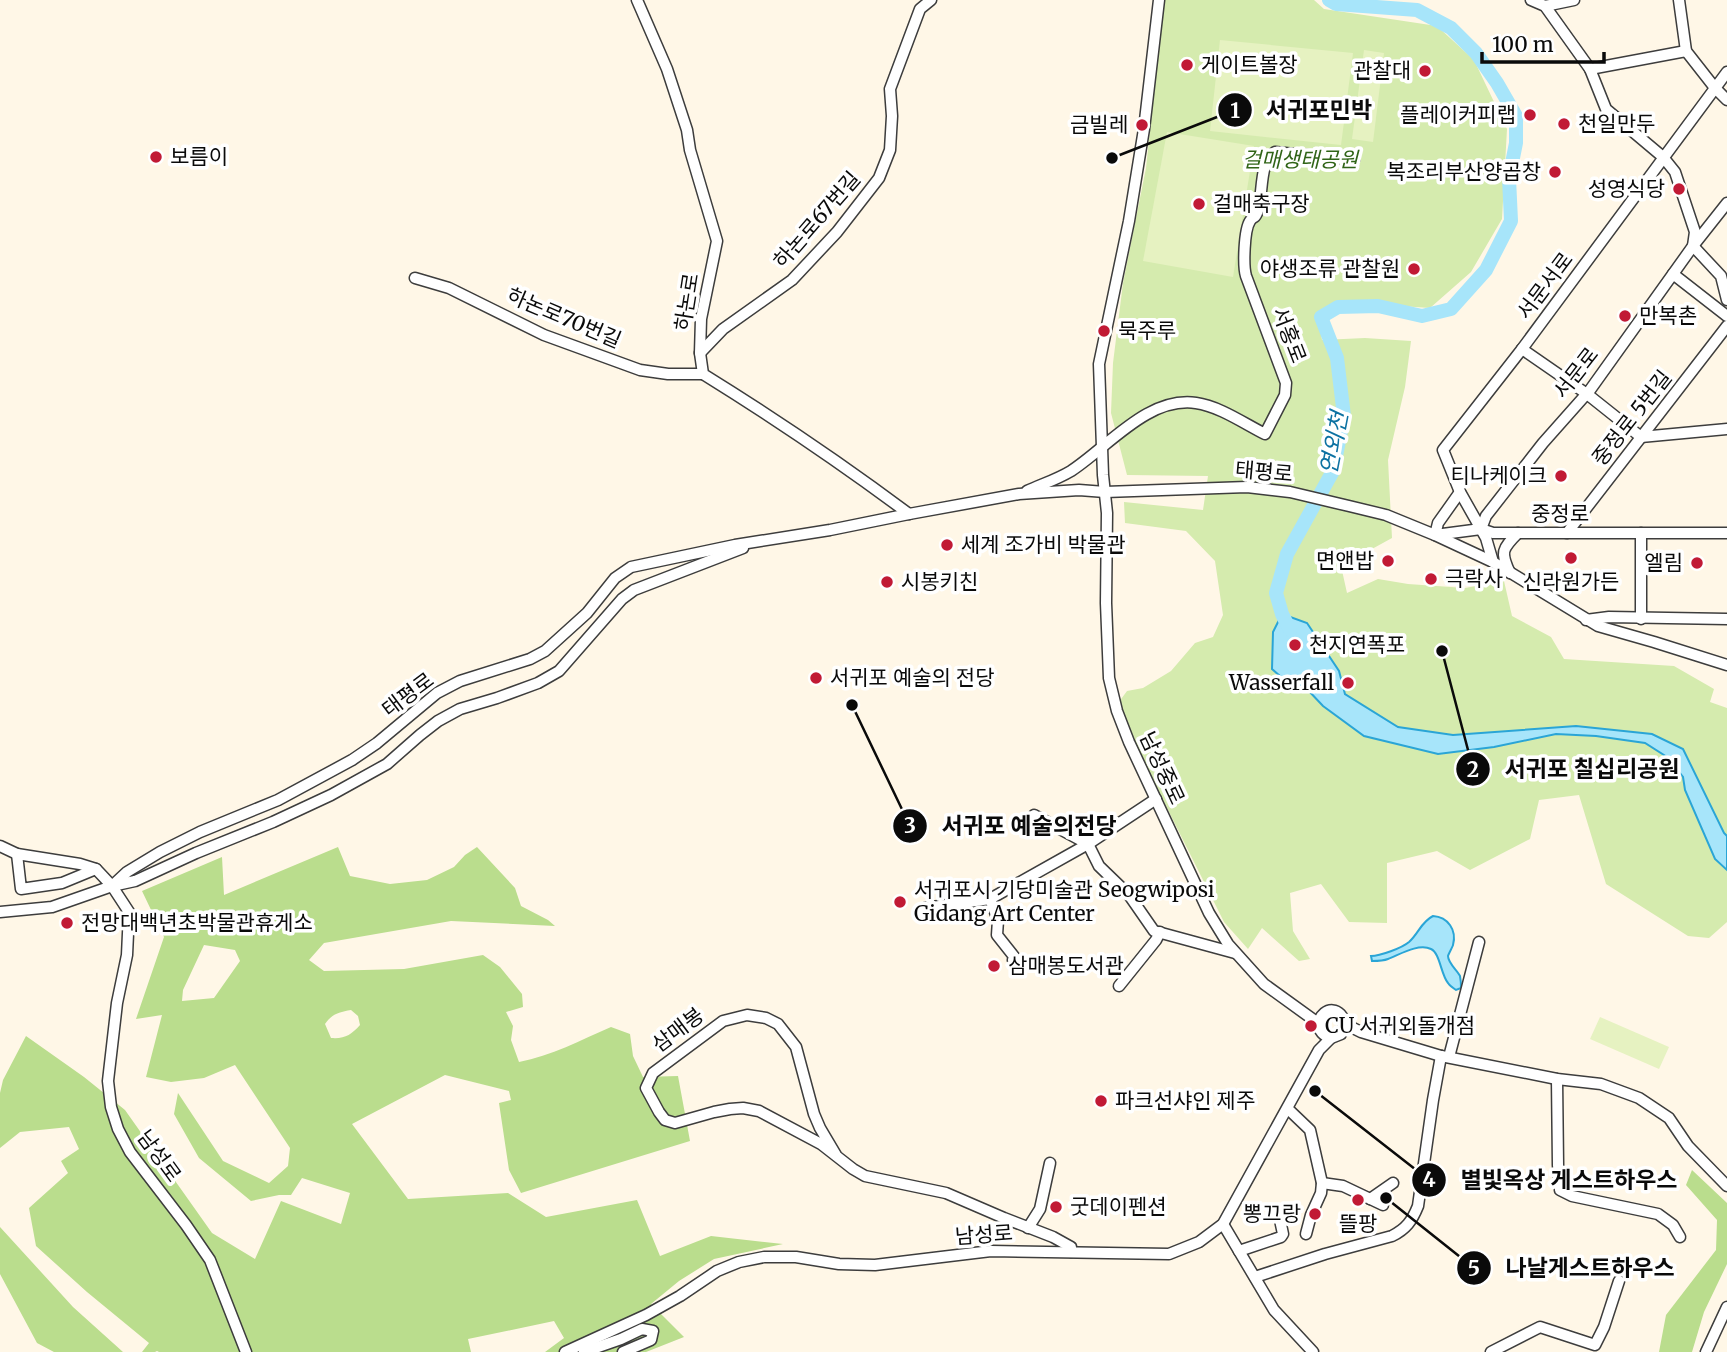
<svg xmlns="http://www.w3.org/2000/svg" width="1727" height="1352" font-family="Merriweather,'Noto Sans KR',serif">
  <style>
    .green { fill: #d5ebae }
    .forest { fill: #badd8d; fill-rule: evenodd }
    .pitch { fill: #e6f2c1 }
    .water { fill: #a7e5fa; stroke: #2aa5d6; stroke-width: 2 }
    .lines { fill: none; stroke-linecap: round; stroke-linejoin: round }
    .river { stroke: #a7e5fa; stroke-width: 14 }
    .minor-casing { stroke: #3d3d3d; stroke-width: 13 }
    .minor { stroke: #fff; stroke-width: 10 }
    .poi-dot { fill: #c11a35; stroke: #fff; stroke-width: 2.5 }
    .labels { text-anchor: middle; stroke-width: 7; stroke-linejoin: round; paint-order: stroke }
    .poi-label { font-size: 21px; fill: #0a0a0a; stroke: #fff; text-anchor: start }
    .park-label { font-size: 21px; font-style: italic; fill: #306417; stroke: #fff }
    .street-label { font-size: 21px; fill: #0a0a0a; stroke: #fff }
    .water-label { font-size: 23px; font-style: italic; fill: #0d72a2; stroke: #fff }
    .leader { fill: none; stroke: #0a0a0a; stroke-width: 2.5 }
    .callout-dot { fill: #0a0a0a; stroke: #fff; stroke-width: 2.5 }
    .mark-label { font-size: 21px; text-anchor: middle; font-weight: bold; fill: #fff }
    .callout-label { font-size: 23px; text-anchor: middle; font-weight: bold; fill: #0a0a0a; stroke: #fff; stroke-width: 7; stroke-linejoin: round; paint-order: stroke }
  </style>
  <rect width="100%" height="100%" fill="#fff7e7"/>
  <path class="green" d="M1164 0H1314L1324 9 1437 26 1474 60 1507 129 1502 219 1471 272 1430 308 1357 303 1318 314 1322 340 1365 338 1411 341 1405 387 1388 460 1392 538 1341 566 1347 593 1378 579 1408 584 1465 588 1504 581 1512 616 1551 637 1564 659 1674 666 1714 689 1710 702 1727 708V836L1724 833 1683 749 1576 726 1453 735 1398 727 1345 694 1339 671 1288 683 1306 688 1323 706 1364 736 1494 747 1556 734 1596 736 1645 743 1667 757 1683 777 1686 790 1715 859 1727 870V922L1709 938 1688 936 1606 884 1579 795 1539 800 1530 839 1470 870 1437 851 1387 863V923L1349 922 1321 884 1290 893 1293 931 1310 959 1299 961 1262 928 1248 949 1224 922 1116 706 1127 691 1143 688 1171 671 1195 643 1213 637 1223 615 1215 561 1186 531 1125 523 1124 502 1203 510 1208 476 1127 475 1111 413 1113 363 1123 283 1146 168Z"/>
  <g class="forest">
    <path d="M338 847 350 876 390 884 427 880 454 867 465 855 477 847 515 888 521 906 548 920 555 926 451 921 324 943 309 960 324 971 404 969 483 955 500 967 522 994 523 1007 506 1012 513 1026 511 1040 519 1062C551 1056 581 1040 611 1027L630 1034 633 1056 643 1077 678 1076 690 1141 521 1193 509 1170 499 1103 511 1100 509 1091 445 1075 352 1124 408 1199 508 1193 546 1217 637 1200 660 1256 711 1236 783 1244 714 1259 679 1281 651 1304 684 1337 646 1352H545L564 1338 554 1321 468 1339 471 1352H159L157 1351 155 1352H142L149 1343 87 1292 36 1246 29 1208 68 1173 61 1161 79 1149 69 1127 20 1132 0 1148V1093L3 1080 26 1036 84 1077 125 1110 212 1233 255 1259 281 1201 341 1224 350 1193 302 1178 291 1195H279L251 1201 199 1158 174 1114 178 1093 223 1161 269 1183 288 1166 290 1148 235 1065 204 1078 171 1082 146 1077 162 1015 136 1019 164 937 142 891 222 857 224 895ZM204 945 235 950 240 961 214 998 182 1001 183 990ZM351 1010 358 1016 360 1025C351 1035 345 1039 331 1038L325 1024C332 1014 339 1012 351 1010Z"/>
    <path d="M1692 1170 1727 1203V1264L1704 1312 1692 1352H1659L1666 1315 1716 1250 1717 1220 1686 1185Z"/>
    <path d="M0 1227 73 1307 123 1352H54L37 1343 0 1274Z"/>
  </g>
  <g class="pitch">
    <path d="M1220 40 1353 53 1341 145 1210 131Z"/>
    <path d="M1364 50 1384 53 1373 142 1352 139Z"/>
    <path d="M1167 132 1254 146 1233 277 1143 261Z"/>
    <path d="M1600 1017 1669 1047 1659 1069 1590 1039Z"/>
  </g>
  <g class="water">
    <path d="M1282 614 1307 623 1339 671 1345 694 1398 727 1453 735 1576 726 1652 734 1683 749 1724 833 1727 836V870L1715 859 1685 790 1683 777 1667 757 1645 743 1596 736 1556 734 1494 747 1438 754 1364 736 1323 706 1306 688 1288 683 1272 669 1273 632Z"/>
    <path d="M1433 916C1448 917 1457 930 1453 945 1453 946 1448 955 1448 956 1448 963 1457 970 1460 976 1461 981 1461 983 1461 988L1456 990C1453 988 1450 986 1448 983 1441 975 1440 953 1431 949 1418 943 1399 955 1388 959 1383 961 1377 961 1372 961L1371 956C1380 956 1402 948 1409 942 1419 933 1421 922 1433 916Z"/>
  </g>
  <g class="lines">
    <path class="river" d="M1290 630 1282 614 1276 593 1287 554 1333 471 1344 416 1337 358 1321 317 1338 307 1378 306 1422 316 1451 309 1486 270 1511 221 1509 178 1516 143V116L1497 83 1476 53 1451 28 1417 10 1336 4 1329 0"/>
    <defs>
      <g id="minor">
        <path d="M637 0 667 69 687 130 690 150 717 241 701 319 700 353 703 374C774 418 842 464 909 514"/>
        <path d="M1159 0 1144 129 1129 221 1099 364 1103 475 1107 513 1106 603 1109 678 1117 711 1129 742 1209 913 1228 944 1264 984 1318 1023"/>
        <path d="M1531 0 1545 6 1590 69 1606 109 1663 157 1675 172 1695 232 1693 246 1721 276 1727 300"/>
        <path d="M1679 0 1686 51 1715 88 1727 100"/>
        <path d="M1545 6 1574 0"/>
        <path d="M1590 69 1686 51"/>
        <path d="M1673 274 1727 316"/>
        <path d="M415 278 449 288 544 335 640 370 668 374H703"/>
        <path d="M1522 349 1587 394 1641 437 1727 429"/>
        <path d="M700 353 723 329 792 280 837 232 879 178 890 150 892 116 890 89 920 9 931 0"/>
        <path d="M1027 491C1042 484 1056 480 1071 471 1108 447 1148 396 1196 403 1219 406 1245 424 1265 434L1285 395 1286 383 1246 276C1243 266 1244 230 1250 221 1254 215 1254 220 1257 213 1264 196 1258 162 1275 152L1354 160"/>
        <path d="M1460 492 1438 523 1435 535 1481 529 1486 516 1543 443 1590 390 1693 246 1727 203"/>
        <path d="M1481 529 1493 533H1727"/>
        <path d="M1567 533 1727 326"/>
        <path d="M1641 533V619"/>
        <path d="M1493 562 1486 538 1460 492 1443 450 1522 349 1727 72"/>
        <path d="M1510 573C1500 552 1502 549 1518 533"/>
        <path d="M1586 620 1609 617 1727 619"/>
        <path d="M1034 815 1088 844 1099 866 1129 895 1154 931 1235 953"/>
        <path d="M0 846 17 854 80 864 96 869 112 886 129 912 127 955 117 1003 108 1081 111 1107 118 1129 130 1152 186 1225 210 1260 246 1352"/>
        <path d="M17 854 21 889 62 883 96 869"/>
        <path d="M112 886 127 872 160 852 200 832 278 800 352 760 377 743 437 693 460 681 530 659 545 651 587 613 615 578 631 567 735 545 830 530 909 514 1019 494 1079 490 1105 492 1247 487 1290 492 1349 506 1386 515 1435 535 1493 562 1598 626 1654 642 1727 665"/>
        <path d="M990 899 998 920 997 935 1016 959 1013 960"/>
        <path d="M925 908 990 899 1088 844 1156 799"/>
        <path d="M0 912 52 907 112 886 135 881 196 853 273 822 331 795 387 764 420 735 438 721 460 709 497 698 538 683 559 671 622 599 634 590 743 548"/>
        <path d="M1119 986 1156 940 1160 932"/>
        <path d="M1318 1023C1324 1005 1342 1007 1345 1024L1361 1032 1441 1056 1557 1079 1601 1084 1639 1098 1669 1118 1688 1146 1727 1186"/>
        <path d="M1318 1023C1319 1031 1323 1036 1331 1038"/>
        <path d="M1449 1057 1479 942"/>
        <path d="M1557 1079 1558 1165 1560 1190 1572 1196 1658 1214 1673 1225 1680 1237"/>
        <path d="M1288 1109 1310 1130 1322 1183 1321 1193 1311 1215 1306 1234"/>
        <path d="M836 1155 820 1128 814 1114 796 1047 778 1024 766 1018 747 1015 723 1021 653 1073 646 1088 659 1112 665 1120 675 1123 714 1112 730 1109 743 1108 759 1111 821 1144 853 1169 865 1176 946 1193 1004 1218 1053 1237 1071 1247V1252"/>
        <path d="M1322 1183 1343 1186 1383 1205"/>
        <path d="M1370 1199 1393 1183"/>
        <path d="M1223 1224 1274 1310 1313 1352"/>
        <path d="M1028 1228 1040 1209 1050 1163"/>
        <path d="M1239 1251 1281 1237 1283 1234 1280 1220 1289 1210"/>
        <path d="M1255 1277 1325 1254 1392 1236C1406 1229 1412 1221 1418 1206L1433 1100 1441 1056"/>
        <path d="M565 1352 646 1315 680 1296 717 1271 739 1262 764 1257H796L839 1264 875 1265 991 1251 1169 1254 1199 1242 1223 1224 1319 1050 1331 1038 1341 1034 1345 1024"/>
        <path d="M584 1352 621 1339 642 1329 653 1331 651 1340 623 1352"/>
        <path d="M1491 1352 1540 1327 1595 1345 1604 1327 1619 1281"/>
        <path d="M1706 1352 1727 1307"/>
      </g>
    </defs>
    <use href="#minor" class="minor-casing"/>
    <use href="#minor" class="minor"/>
  </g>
  <g class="poi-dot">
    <circle cx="1187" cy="65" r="7"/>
    <circle cx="1425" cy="71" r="7"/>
    <circle cx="1530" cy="115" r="7"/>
    <circle cx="1564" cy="124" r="7"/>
    <circle cx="1142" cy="125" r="7"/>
    <circle cx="156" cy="157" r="7"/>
    <circle cx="1555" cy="172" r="7"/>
    <circle cx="1679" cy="189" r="7"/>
    <circle cx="1199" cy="204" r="7"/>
    <circle cx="1414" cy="269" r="7"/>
    <circle cx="1625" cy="316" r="7"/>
    <circle cx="1104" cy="331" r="7"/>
    <circle cx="1561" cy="476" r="7"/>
    <circle cx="947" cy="545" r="7"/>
    <circle cx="1571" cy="558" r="7"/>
    <circle cx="1388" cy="561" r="7"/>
    <circle cx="1697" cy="563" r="7"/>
    <circle cx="1431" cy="579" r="7"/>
    <circle cx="887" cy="582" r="7"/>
    <circle cx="1295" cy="645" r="7"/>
    <circle cx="816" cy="678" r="7"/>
    <circle cx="1348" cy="683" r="7"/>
    <circle cx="900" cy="902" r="7"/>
    <circle cx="67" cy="923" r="7"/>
    <circle cx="994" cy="966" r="7"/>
    <circle cx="1311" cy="1026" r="7"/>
    <circle cx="1101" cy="1101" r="7"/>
    <circle cx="1358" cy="1200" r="7"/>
    <circle cx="1056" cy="1207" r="7"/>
    <circle cx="1315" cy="1214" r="7"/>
  </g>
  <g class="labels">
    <g class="poi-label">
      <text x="1201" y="72">게이트볼장</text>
      <text x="1411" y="78" text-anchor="end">관찰대</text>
      <text x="1516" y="122" text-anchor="end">플레이커피랩</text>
      <text x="1578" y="131">천일만두</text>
      <text x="1128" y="132" text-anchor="end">금빌레</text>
      <text x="170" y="164">보름이</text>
      <text x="1541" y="179" text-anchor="end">복조리부산양곱창</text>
      <text x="1665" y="196" text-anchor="end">성영식당</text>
      <text x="1213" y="211">걸매축구장</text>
      <text x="1400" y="276" text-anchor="end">야생조류 관찰원</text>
      <text x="1639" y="323">만복촌</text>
      <text x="1118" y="338">묵주루</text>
      <text x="1547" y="483" text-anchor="end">티나케이크</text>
      <text x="961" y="552">세계 조가비 박물관</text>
      <text x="1374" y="568" text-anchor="end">면앤밥</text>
      <text x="1683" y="570" text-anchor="end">엘림</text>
      <text x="1445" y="586">극락사</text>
      <text x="901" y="589">시봉키친</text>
      <text x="1571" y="589" text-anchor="middle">신라원가든</text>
      <text x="1309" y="652">천지연폭포</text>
      <text x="830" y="685">서귀포 예술의 전당</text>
      <text x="1334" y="690" text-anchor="end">Wasserfall</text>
      <text x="914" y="897">서귀포시 기당미술관 Seogwiposi<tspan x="914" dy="24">Gidang Art Center</tspan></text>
      <text x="81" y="930">전망대백년초박물관휴게소</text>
      <text x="1008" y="973">삼매봉도서관</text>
      <text x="1325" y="1033">CU 서귀외돌개점</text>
      <text x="1115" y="1108">파크선샤인 제주</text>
      <text x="1070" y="1214">굿데이펜션</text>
      <text x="1301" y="1221" text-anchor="end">뽕끄랑</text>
      <text x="1358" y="1231" text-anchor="middle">뜰팡</text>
    </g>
    <g class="park-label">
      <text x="1300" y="167">걸매생태공원</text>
    </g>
    <g class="street-label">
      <text transform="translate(817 220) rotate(-49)" y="7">하논로67번길</text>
      <text transform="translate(1545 286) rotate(-53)" y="7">서문서로</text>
      <text transform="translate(687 302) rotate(-81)" y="7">하논로</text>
      <text transform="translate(564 318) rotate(23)" y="7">하논로70번길</text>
      <text transform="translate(1289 335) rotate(69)" y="7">서홍로</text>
      <text transform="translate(1576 373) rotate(-52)" y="7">서문로</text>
      <text transform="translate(1632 418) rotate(-52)" y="7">중정로 5번길</text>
      <text transform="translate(1264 472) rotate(5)" y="7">태평로</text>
      <text x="1560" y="521">중정로</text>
      <text transform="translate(408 695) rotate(-37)" y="7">태평로</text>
      <text transform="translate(1162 768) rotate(65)" y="7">남성중로</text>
      <text transform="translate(678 1030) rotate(-37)" y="7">삼매봉</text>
      <text transform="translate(159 1156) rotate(54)" y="7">남성로</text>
      <text transform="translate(984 1235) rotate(-4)" y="7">남성로</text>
    </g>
    <g class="water-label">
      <text transform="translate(1334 443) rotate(-79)" y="8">연외천</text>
    </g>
  </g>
  <path class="leader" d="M1112 158L1235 110M1442 651L1473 769M852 705L910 826M1315 1091L1429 1180M1386 1198L1474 1268"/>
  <g class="callout-dot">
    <circle cx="1112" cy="158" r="7"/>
    <circle cx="1442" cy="651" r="7"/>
    <circle cx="852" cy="705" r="7"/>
    <circle cx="1315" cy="1091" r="7"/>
    <circle cx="1386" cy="1198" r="7"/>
    <circle cx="1235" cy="110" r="18"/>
    <circle cx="1473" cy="769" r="18"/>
    <circle cx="910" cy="826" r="18"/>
    <circle cx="1429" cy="1180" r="18"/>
    <circle cx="1474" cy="1268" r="18"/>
  </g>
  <g class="mark-label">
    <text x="1235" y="118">1</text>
    <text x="1473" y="777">2</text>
    <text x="910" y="833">3</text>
    <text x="1429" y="1187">4</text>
    <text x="1474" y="1276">5</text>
  </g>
  <g class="callout-label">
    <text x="1319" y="118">서귀포민박</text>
    <text x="1592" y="777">서귀포 칠십리공원</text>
    <text x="1029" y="834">서귀포 예술의전당</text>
    <text x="1569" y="1188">별빛옥상 게스트하우스</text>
    <text x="1590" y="1276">나날게스트하우스</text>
  </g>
  <path d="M1482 52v10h122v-10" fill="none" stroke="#0a0a0a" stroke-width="3.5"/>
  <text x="1492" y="52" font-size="21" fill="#0a0a0a" stroke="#ffffff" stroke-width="5" paint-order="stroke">100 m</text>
</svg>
